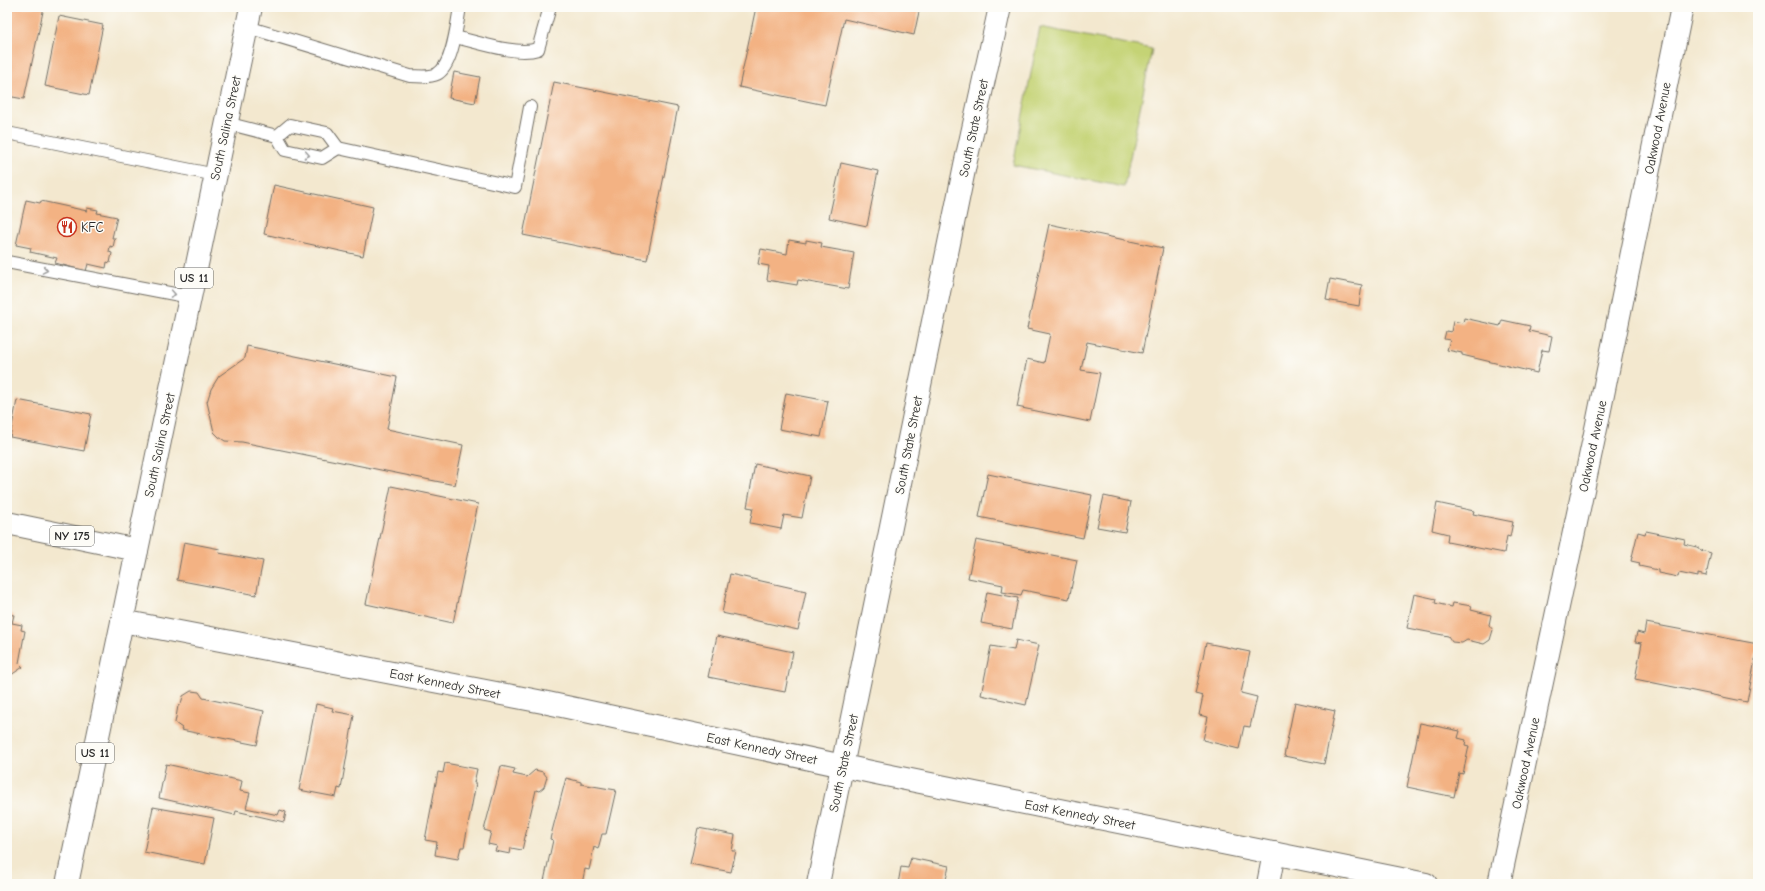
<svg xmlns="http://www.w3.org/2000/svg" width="1765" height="891" font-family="'Comic Neue',sans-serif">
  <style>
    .green { fill: #c4d375; stroke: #787f50 }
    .building { fill: #f3b283 }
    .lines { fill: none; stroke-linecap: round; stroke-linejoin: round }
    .lane-casing { stroke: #716d64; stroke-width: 14 }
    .street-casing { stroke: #716d64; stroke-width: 24 }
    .secondary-casing { stroke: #716d64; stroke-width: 24 }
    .primary-casing { stroke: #716d64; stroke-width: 24 }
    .lane { stroke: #fff; stroke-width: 12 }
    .street { stroke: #fff; stroke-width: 22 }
    .secondary { stroke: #fff; stroke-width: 22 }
    .primary { stroke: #fff; stroke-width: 22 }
    .oneway { stroke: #a0a0a0 }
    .labels { text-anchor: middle; stroke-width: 3; stroke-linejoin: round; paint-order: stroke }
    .shield { fill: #fdfcf7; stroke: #6a6a68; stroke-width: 1 }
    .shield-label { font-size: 12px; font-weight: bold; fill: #2b2b2b }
    .street-label { font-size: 13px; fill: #2b2b2b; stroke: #fdfcf7 }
    .poi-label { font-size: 13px; fill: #2b2b2b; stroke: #fdfcf7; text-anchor: start }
  </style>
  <rect width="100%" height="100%" fill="#fdfcf7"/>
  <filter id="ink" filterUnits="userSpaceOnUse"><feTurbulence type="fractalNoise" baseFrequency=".025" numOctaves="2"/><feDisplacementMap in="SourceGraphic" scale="8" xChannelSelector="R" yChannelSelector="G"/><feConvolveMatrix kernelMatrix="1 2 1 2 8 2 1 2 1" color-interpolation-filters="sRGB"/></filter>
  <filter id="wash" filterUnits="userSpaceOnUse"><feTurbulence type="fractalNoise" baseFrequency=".012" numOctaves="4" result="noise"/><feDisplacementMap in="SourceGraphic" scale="16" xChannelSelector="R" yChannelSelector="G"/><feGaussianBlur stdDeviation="0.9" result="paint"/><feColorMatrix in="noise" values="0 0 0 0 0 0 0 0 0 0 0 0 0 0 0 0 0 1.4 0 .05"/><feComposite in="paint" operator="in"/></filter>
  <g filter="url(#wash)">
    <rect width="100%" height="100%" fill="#f3e8cf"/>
    <path class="green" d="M1040 27 1152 49 1124 187 1013 165Z"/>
    <g id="blocks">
      <g class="building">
        <path d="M7 7H44L24 99 7 96Z"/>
        <path d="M756 7H920L914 35 844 19 825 105 739 87Z"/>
        <path d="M59 16 103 25 89 95 45 86Z"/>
        <path d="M454 72 480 77 475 103 449 98Z"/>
        <path d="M554 82 678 107 647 260 523 235Z"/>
        <path d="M841 163 878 171 867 226 829 218Z"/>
        <path d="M274 185 373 207 363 256 264 234Z"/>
        <path d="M26 200 40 203 41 201 87 211V208L98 210 97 213 117 217 112 238H115L113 247 110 246 109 252 112 253 110 263 107 262 106 268 88 264 86 271 55 263 57 258 30 252 31 248 16 245Z"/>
        <path d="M1049 224 1163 248 1142 353 1087 342 1081 370 1100 373 1090 422 1017 407 1027 359 1044 363 1050 334 1027 329Z"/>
        <path d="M789 240 806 243V240L822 243 821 247 854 253 848 289 798 280 797 285 767 280 769 266 758 264 761 249 787 254Z"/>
        <path d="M1330 279 1362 285 1359 306 1326 300Z"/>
        <path d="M1464 318 1500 326 1502 320 1530 326 1529 331 1552 336 1549 351 1542 350 1537 373 1462 355V353L1447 350 1450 340 1444 339 1446 331 1451 332 1453 321 1463 323Z"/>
        <path d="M247 346 397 377 387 429 463 445 455 485 242 442 225 441 219 437 214 432 207 402 211 389 219 376 245 358Z"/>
        <path d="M786 393 828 401 821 437 779 429Z"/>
        <path d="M17 400 91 414 84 451 10 437Z"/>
        <path d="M755 464 810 476 802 518 784 515 781 529 750 523 753 508 747 507Z"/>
        <path d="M988 474 1092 495 1083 538 979 517Z"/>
        <path d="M391 486 478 504 453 623 366 604Z"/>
        <path d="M1104 496 1131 502 1125 532 1097 527Z"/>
        <path d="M1437 503 1474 511 1473 514 1513 522 1510 537 1507 536 1504 553 1447 542 1448 534 1432 530Z"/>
        <path d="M1646 531 1685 539 1684 544 1697 547 1701 550 1711 553 1706 576 1698 574V577L1679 573 1678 577 1658 573V570L1639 566 1640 563 1631 561 1638 532 1645 534Z"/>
        <path d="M976 540 1077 560 1069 599 1023 590 1021 595 1002 592 1003 585 968 578Z"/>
        <path d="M184 542 220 549 219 553 263 561 256 595 177 580Z"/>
        <path d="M730 574 806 591 798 630 722 613Z"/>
        <path d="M987 592 1018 598 1012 629 981 623Z"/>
        <path d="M1414 594 1436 599 1435 603 1452 607 1453 603 1472 606 1471 610 1491 615 1489 625 1493 630 1490 640 1484 644 1467 640 1462 643 1452 642 1448 636 1407 628Z"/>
        <path d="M7 614 14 615 12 623 22 625 21 630 25 631 19 663 23 667 8 677Z"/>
        <path d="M1646 623 1758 644 1747 702 1635 679 1642 643 1635 642 1637 632 1644 634Z"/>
        <path d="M717 636 793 652 785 692 708 677Z"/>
        <path d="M1016 640 1039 645 1026 705 981 695 991 646 1014 650Z"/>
        <path d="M1206 643 1250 652 1241 693 1257 697 1250 727 1244 726 1239 749 1203 740 1208 717 1199 715 1203 696 1195 694Z"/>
        <path d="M191 691 199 692 203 698 264 711 257 745 181 730 182 728 175 723 178 706 181 704 183 696Z"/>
        <path d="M1295 702 1335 711 1324 764 1284 756Z"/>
        <path d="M316 704 333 708 332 711 354 715 341 789 338 788 336 797 299 790Z"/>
        <path d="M1420 723 1460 731 1458 738 1466 740 1465 745 1469 746 1463 774 1459 773 1454 797 1407 787Z"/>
        <path d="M445 763 477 769 474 783H476L464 847H461L458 859 435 855 437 842 425 840 438 772 443 773Z"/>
        <path d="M166 764 242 781 240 791 250 793 246 808 278 815 280 810 286 812 284 822 236 811 235 815 159 798Z"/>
        <path d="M501 766 515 769 513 774 527 777 535 770 543 772 547 777 544 787 539 791 536 790 522 850 511 848 510 854 495 851 497 846 488 844 491 832 484 830Z"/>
        <path d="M566 778 581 782V784L616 790 606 834H602L598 849 594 847 589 870 585 869 582 884H550V882L544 881 553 840 550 839Z"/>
        <path d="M153 807 214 818 205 864 144 852Z"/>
        <path d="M698 828 735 835 732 851H736L731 872 690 864Z"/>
        <path d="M911 858 949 866 945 884H898L901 867 908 868Z"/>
      </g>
    </g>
  </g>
  <g filter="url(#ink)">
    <use href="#blocks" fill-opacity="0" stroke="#716d64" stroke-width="1"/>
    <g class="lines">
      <defs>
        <g id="lane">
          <path d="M247 27 410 76C419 76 429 78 437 74 453 66 457 23 460 7"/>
          <path d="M455 37C478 42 516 56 538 49L550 7"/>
          <path d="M226 123 277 136 285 150 322 158 338 148 327 133 290 125 277 136"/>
          <path d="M7 133 216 175"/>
          <path d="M338 148 515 187 530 107"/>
          <path d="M7 262 190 297"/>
        </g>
        <g id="street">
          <path d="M122 621 543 702 876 773 1426 884"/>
          <path d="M1268 884 1274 853"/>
          <path d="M1499 884 1597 424 1682 7"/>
        </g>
        <path id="secondary" d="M818 884 965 165 1000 7"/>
        <g id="primary">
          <path d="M7 523 137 550"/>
          <path d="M67 884 251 7"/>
        </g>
      </defs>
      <use href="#lane" class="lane-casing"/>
      <use href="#street" class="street-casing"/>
      <use href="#secondary" class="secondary-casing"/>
      <use href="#primary" class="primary-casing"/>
      <use href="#lane" class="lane"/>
      <use href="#street" class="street"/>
      <use href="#secondary" class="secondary"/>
      <use href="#primary" class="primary"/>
    </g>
    <defs><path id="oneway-chevron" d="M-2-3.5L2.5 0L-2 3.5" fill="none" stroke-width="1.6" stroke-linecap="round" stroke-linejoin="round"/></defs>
    <g class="oneway">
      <use href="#oneway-chevron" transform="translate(307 155) rotate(11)"/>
      <use href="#oneway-chevron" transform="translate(45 270) rotate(10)"/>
      <use href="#oneway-chevron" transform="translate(173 294) rotate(10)"/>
    </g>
  </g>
  <defs>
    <symbol id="restaurant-ring" viewBox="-11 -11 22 22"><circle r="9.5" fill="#fdfcf7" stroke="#c8321e" stroke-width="1.5"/><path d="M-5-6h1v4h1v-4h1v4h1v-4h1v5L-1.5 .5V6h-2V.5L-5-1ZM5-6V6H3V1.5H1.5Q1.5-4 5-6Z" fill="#c8321e"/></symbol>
  </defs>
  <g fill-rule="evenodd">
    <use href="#restaurant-ring" x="56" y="216" width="22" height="22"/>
  </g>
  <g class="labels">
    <g class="shield">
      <rect x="175" y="268" width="38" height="20" rx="3"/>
      <rect x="50" y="526" width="44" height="20" rx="3"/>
      <rect x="76" y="743" width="38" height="20" rx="3"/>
    </g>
    <g class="shield-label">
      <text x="194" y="282">US 11</text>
      <text x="72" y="540">NY 175</text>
      <text x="95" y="757">US 11</text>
    </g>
    <g class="street-label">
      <text transform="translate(225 128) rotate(-78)" y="5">South Salina Street</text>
      <text transform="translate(973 128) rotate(-78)" y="5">South State Street</text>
      <text transform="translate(1657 128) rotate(-79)" y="5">Oakwood Avenue</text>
      <text transform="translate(159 445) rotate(-78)" y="5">South Salina Street</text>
      <text transform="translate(908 445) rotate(-79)" y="5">South State Street</text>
      <text transform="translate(1592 446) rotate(-78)" y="5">Oakwood Avenue</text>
      <text transform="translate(445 683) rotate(11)" y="5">East Kennedy Street</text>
      <text transform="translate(762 748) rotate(12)" y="5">East Kennedy Street</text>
      <text transform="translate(843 763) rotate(-78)" y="5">South State Street</text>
      <text transform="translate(1525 763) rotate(-78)" y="5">Oakwood Avenue</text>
      <text transform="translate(1080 814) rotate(11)" y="5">East Kennedy Street</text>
    </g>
    <g class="poi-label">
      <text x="81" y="232">KFC</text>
    </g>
  </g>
  <rect width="1765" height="891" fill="none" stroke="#fdfcf7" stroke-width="24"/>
</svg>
